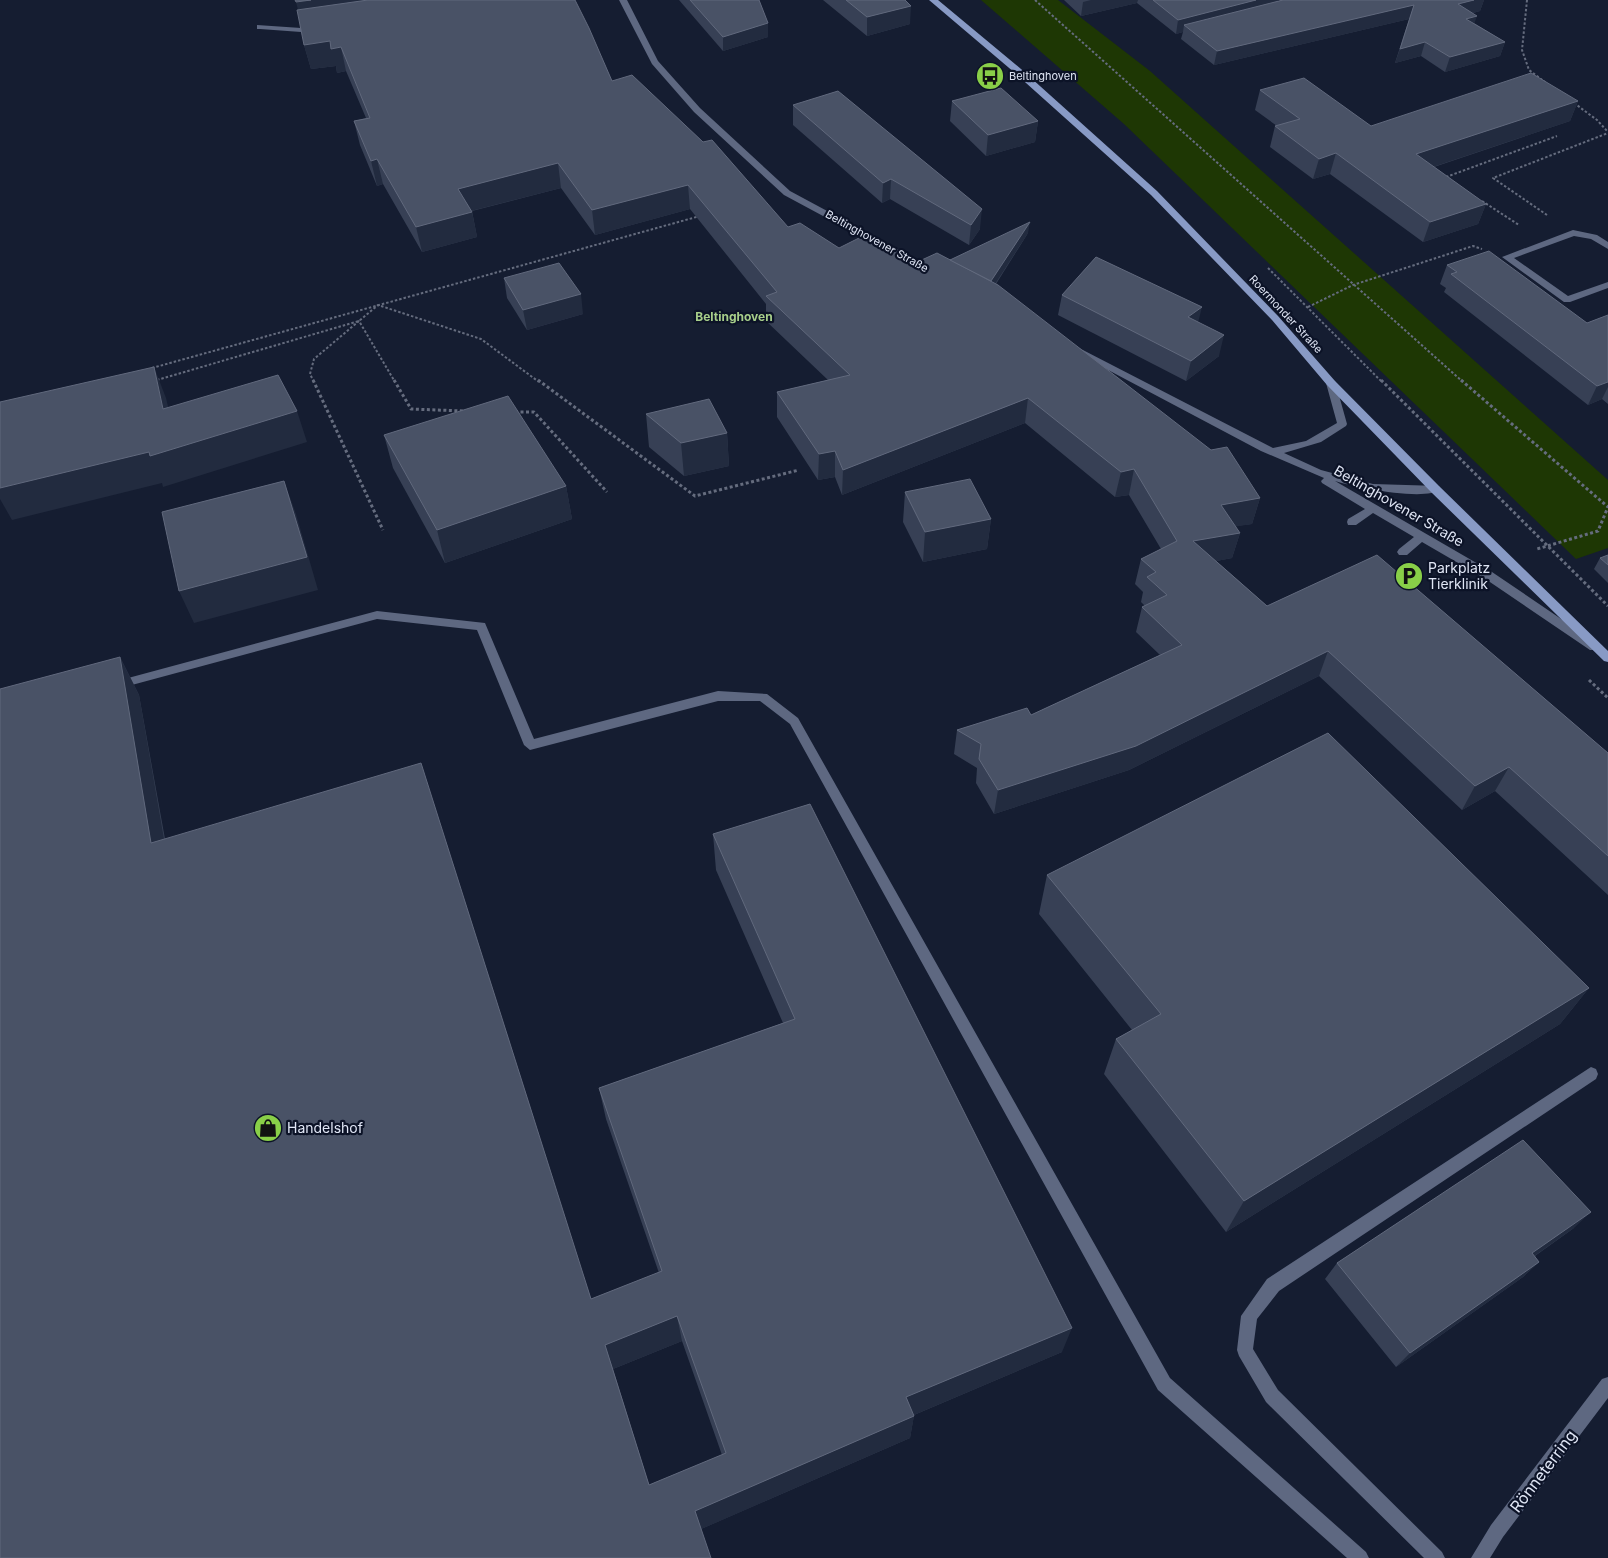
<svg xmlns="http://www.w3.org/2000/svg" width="1608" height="1558" font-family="Inter,sans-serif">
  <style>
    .green { fill: #1e3704 }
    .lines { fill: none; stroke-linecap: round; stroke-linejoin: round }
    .path-far1 { stroke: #656c7e; stroke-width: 2; stroke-dasharray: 2.5 2; stroke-linecap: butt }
    .path { stroke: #656c7e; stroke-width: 3; stroke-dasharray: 3 2.5; stroke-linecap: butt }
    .minor { fill: #5e6881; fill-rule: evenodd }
    .major { fill: #889ac5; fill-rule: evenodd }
    .wall { fill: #374055; fill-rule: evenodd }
    .shaded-wall { fill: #222b3f }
    .building { fill: #495266; stroke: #61697d; fill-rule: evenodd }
    .labels { text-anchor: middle; stroke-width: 4.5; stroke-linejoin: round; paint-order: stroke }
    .far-poi-label { font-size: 11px; fill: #e0e6f5; stroke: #0c1327; text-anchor: start }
    .far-street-label { font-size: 11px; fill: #e0e6f5; stroke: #0c1327 }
    .far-neighbourhood-label { font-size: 12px; font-weight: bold; fill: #a7ce8a; stroke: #0c1327 }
    .street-label { font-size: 14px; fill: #e0e6f5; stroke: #0c1327 }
    .poi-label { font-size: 14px; fill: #e0e6f5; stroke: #0c1327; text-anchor: start }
    .near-street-label { font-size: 16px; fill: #e0e6f5; stroke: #0c1327 }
  </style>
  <rect width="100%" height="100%" fill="#151d31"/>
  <path class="green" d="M981 0H1058L1150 71 1608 480V548L1576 559 1124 124Z"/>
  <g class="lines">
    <g class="path-far1">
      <path d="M1035 0 1463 382"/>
      <path d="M1527 0 1522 50 1529 70 1545 82"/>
      <path d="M1574 103 1597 120 1608 132"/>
      <path d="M1446 177 1557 136"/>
      <path d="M1482 201 1519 225"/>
      <path d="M1547 215 1493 178 1608 133"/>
      <path d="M1268 268 1382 382"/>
      <path d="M1308 307 1353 285 1473 246 1482 249"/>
      <path d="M152 368 700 216"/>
      <path d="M157 380 359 321 378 305 481 339 539 382"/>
      <path d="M314 382 310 374 314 359 359 321 395 382"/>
    </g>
    <g class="path">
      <path d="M313 380 383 530"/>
      <path d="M394 380 411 409 464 411"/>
      <path d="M538 380 695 496 799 470"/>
      <path d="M1381 380 1608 606"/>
      <path d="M1461 380 1608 507 1598 531 1537 549"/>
      <path d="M515 412H534L607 492"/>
      <path d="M1589 680 1608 698"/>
    </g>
    <g class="minor">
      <path d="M619 0H627L658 61 700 108 790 191 935 269V273H929L784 195 694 112 652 64Z"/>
      <path d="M257 25 301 28 317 26 321 28 301 32 260 29H257Z"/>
      <path d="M1573 230 1597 235 1608 242V249L1591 239 1574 236 1514 258 1568 296 1608 282V288L1570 302H1564L1502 257Z"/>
      <path d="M1079 348 1273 448 1306 441 1337 423 1326 383 1331 380 1335 381 1347 424 1346 426 1321 442 1284 453 1321 470 1373 484 1439 486 1440 489C1428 502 1352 487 1335 481L1492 572 1598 644 1600 647 1598 650H1590L1484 578 1422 542 1407 555H1399L1397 552 1399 549 1414 537 1373 513 1356 525H1348L1347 522 1348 519 1365 509 1322 483 1321 481 1324 478 1261 451 1076 353 1074 351Z"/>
      <path d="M377 611 485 623 534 739 718 691 767 694 798 718 1170 1378 1366 1552 1369 1558H1347L1158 1390 790 724 760 701H718L530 750 524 745 477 630 377 619 117 689 111 685 117 681Z"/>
      <path d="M1591 1067 1596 1069 1598 1074 1596 1079 1279 1291 1257 1319 1253 1349 1278 1390 1442 1552 1445 1558H1424L1266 1402 1239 1356 1237 1350 1241 1316 1267 1279Z"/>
      <path d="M1608 1377V1398L1503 1537 1490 1558H1471L1491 1525 1602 1379Z"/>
    </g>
    <path class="major" d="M929 0H938L1021 69 1157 191 1278 316 1335 381 1439 486 1608 651V662L1604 661 1431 492 1327 385 1272 320 1151 195 1015 73Z"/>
  </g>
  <g class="wall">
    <path d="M679 0H759L768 37 723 51Z"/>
    <path d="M823 0H905L910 24 867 36Z"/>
    <path d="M1064 0H1278L1277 1H1280L1279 0H1484L1480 11 1473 13 1474 23 1505 42 1500 56 1445 72 1421 56 1395 63 1409 19 1214 65 1181 39 1183 32 1176 34 1137 3 1081 16Z"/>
    <path d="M304 45 612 81 788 227 839 248 913 264 950 260 1028 233 996 284 1260 498 1252 524 1235 526 1240 533 1232 558 1216 561 1267 606 1608 753V895L1495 791 1462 810 1319 676 1129 770 994 814 976 783 977 768 954 754 957 730 1031 715 1160 655 1136 632 1142 607 1145 606 1141 602 1143 592 1135 584 1141 559 1161 549 1129 495 1115 497 1025 423 842 495 835 477 818 480 777 417V392L828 380 766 321V304L690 209 595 235 561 188 472 211 477 237 422 252 383 184 377 186 360 145 354 121 366 118 346 71 337 73 336 66 311 69Z"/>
    <path d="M1260 90 1371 126 1578 101 1570 121 1434 167 1486 204 1478 224 1423 242 1330 174 1313 179 1270 147 1275 126H1277L1255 110Z"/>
    <path d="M952 101 1038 121 1035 142 986 156 950 121Z"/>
    <path d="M793 105 980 229 969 245 890 199 882 203 793 125Z"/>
    <path d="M1447 265 1587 323 1608 315V404L1602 399 1588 405 1444 292 1446 288 1440 284Z"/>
    <path d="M504 278 583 314 527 330 507 298Z"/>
    <path d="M1062 295 1198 322 1219 356 1186 381 1058 315Z"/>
    <path d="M646 414 727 433 729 466 684 476 649 447Z"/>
    <path d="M384 435 566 486 572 519 445 563 393 468Z"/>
    <path d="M905 492 991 519 987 549 923 562 903 522Z"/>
    <path d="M1608 555V583L1594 569 1600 558Z"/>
    <path d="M120 657 139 695 165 839 591 1299 659 1273 606 1119 599 1088 783 1023 716 870 713 834 1062 1352 914 1415 910 1438 701 1529 0 1558ZM682 1341 722 1455 649 1485 613 1369Z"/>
    <path d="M1047 875 1589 988 1560 1024 1226 1232 1104 1074 1116 1039 1132 1030 1039 914Z"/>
    <path d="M1574 1228 1535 1256 1539 1262 1523 1277 1396 1367 1325 1279 1337 1263Z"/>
  </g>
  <g class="shaded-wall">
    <path d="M311 0H486L302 26 296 2Z"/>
    <path d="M1091 0H1138L1137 3 1081 16 1083 2Z"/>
    <path d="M1256 0H1278L1276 8 1184 25 1183 32 1176 34 1178 20Z"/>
    <path d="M1474 0H1484L1480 11 1454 18 1458 4Z"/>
    <path d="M1414 5 1409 19 1214 65 1217 51Z"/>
    <path d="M911 6 910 24 867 36V17Z"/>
    <path d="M1477 16 1472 30 1466 19Z"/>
    <path d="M768 23V37L723 51V37Z"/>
    <path d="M330 41 341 47 346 71 337 73 336 66 311 69 304 45Z"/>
    <path d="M1425 42 1421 56 1395 63 1400 49Z"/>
    <path d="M1505 42 1500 56 1445 72 1450 57Z"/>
    <path d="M1578 101 1570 121 1409 175 1416 154Z"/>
    <path d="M1038 121 1035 142 986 156 988 135Z"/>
    <path d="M1336 153 1330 174 1313 179 1319 159Z"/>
    <path d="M377 159 383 184 377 186 371 161Z"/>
    <path d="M558 163 561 188 463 213 458 189Z"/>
    <path d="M891 179 890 199 882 203 883 183Z"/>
    <path d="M688 185 690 209 595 235 592 210Z"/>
    <path d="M1486 204 1478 224 1423 242 1430 222Z"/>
    <path d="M982 209 980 229 969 245 971 225Z"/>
    <path d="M472 212 477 237 422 252 416 227Z"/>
    <path d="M1030 222 1028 233 988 295 989 284Z"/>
    <path d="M581 294 583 314 527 330 523 310Z"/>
    <path d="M1202 307 1197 327 1188 317Z"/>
    <path d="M1224 335 1219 356 1186 381 1191 361Z"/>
    <path d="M154 367 166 398 176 440 163 409Z"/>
    <path d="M1608 382V387L1602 399 1588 405 1597 386Z"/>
    <path d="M1028 398 1025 423 842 495 843 470Z"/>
    <path d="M297 411 307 442 163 487 162 483 12 520 0 499V488Z"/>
    <path d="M727 433 729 466 684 476 681 443Z"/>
    <path d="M835 451V477L818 480 819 454Z"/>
    <path d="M1134 469 1129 495 1115 497 1121 472Z"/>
    <path d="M284 481 296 514 318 590 194 623 179 591Z"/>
    <path d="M566 486 572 519 445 563 437 530Z"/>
    <path d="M1260 498 1252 524 1214 530 1221 505Z"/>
    <path d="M991 519 987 549 923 562 925 532Z"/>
    <path d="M1240 533 1232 558 1186 567 1193 541Z"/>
    <path d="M1328 651 1319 676 1129 770 994 814 998 790Z"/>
    <path d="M120 657 139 695 171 879 151 843Z"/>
    <path d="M1509 767 1495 791 1462 810 1475 786Z"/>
    <path d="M1589 988 1560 1024 1226 1232 1244 1201Z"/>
    <path d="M1591 1212 1574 1228 1516 1269 1532 1253Z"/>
    <path d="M1539 1262 1523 1277 1396 1367 1410 1353Z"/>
    <path d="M677 1316 682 1341 613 1369 605 1345Z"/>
    <path d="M1072 1328 1062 1352 902 1420 906 1397Z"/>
    <path d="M914 1416 910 1438 699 1530 695 1511Z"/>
  </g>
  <g class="building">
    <path d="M295 0H311L296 2Z"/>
    <path d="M368 0H575L589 28 612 81 632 75 703 142 712 140 788 227 800 223 839 248 865 235 913 264 937 253 998 285 1211 450 1227 447 1260 498 1221 505 1240 533 1193 541 1267 606 1377 555 1608 753V856L1509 767 1475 786 1328 651 1136 746 998 790 979 759 981 744 957 730 1027 708 1031 715 1182 645 1142 607 1167 595 1147 577 1156 572 1141 559 1177 541 1134 469 1121 472 1028 398 843 470 835 451 819 454 777 392 850 375 766 296 777 292 688 185 592 210 558 163 458 189 472 212 416 227 377 159 371 161 354 121 370 118 341 47 331 49 330 41 304 45 297 10Z"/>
    <path d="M690 0H759L768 23 723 37Z"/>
    <path d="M846 0H905L911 6 867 17Z"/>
    <path d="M1153 0H1256L1178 20Z"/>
    <path d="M1283 0H1474L1458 4 1477 16 1466 19 1505 42 1450 57 1425 42 1400 49 1414 5 1217 51 1184 25Z"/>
    <path d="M1531 73 1578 101 1416 154 1486 204 1430 222 1336 153 1319 159 1275 126 1300 119 1260 90 1304 78 1371 126Z"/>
    <path d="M1001 88 1038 121 988 135 952 101Z"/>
    <path d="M838 91 982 209 971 225 891 179 883 183 793 105Z"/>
    <path d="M1030 222 991 281 950 260Z"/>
    <path d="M1489 251 1587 323 1608 315V382L1597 386 1451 274 1457 272 1447 265Z"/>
    <path d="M1096 257 1202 307 1188 317 1224 335 1191 361 1062 295Z"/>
    <path d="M559 263 581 294 523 310 504 278Z"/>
    <path d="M154 367 163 409 278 375 297 411 150 456 149 452 0 488V402Z"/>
    <path d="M508 396 566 486 437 530 384 435Z"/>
    <path d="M709 399 727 433 681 443 646 414Z"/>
    <path d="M970 479 991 519 925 532 905 492Z"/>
    <path d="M284 481 307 557 179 591 162 512Z"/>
    <path d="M1608 555V565L1600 558Z"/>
    <path d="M120 657 151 843 421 763 591 1299 662 1271 599 1088 795 1019 713 834 810 804 1072 1328 906 1397 914 1416 695 1511 711 1558H0V689ZM677 1316 726 1453 649 1485 605 1345Z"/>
    <path d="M1328 733 1589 988 1244 1201 1116 1039 1161 1014 1047 875Z"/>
    <path d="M1523 1140 1591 1212 1532 1253 1539 1262 1410 1353 1337 1263Z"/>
  </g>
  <defs>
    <symbol id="bus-disc" viewBox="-11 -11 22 22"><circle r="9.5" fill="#89cf48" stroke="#0c1327"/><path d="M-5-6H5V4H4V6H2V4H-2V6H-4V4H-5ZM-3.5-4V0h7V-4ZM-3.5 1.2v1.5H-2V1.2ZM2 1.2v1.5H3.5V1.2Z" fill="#111"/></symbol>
    <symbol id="parking-disc" viewBox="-11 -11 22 22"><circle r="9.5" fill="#89cf48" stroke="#0c1327"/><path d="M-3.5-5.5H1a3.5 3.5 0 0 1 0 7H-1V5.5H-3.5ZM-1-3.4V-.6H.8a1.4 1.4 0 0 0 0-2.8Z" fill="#111"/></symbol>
    <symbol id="shop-disc" viewBox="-11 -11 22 22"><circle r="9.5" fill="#89cf48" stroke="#0c1327"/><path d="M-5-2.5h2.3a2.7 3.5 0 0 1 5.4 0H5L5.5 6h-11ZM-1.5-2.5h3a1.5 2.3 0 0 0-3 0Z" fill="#111"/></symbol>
  </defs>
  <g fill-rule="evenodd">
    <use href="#bus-disc" x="974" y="60" width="32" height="32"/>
    <use href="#parking-disc" x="1393" y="560" width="32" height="32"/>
    <use href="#shop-disc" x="252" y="1112" width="32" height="32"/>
  </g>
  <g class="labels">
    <g class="far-poi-label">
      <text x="1009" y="80">Beltinghoven</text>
    </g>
    <g class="far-street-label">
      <text transform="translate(877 241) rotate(29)" y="4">Beltinghovener Straße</text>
      <text transform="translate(1286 314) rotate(47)" y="4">Roermonder Straße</text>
    </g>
    <g class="far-neighbourhood-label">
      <text x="734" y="321">Beltinghoven</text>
    </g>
    <g class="street-label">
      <text transform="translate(1399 506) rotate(30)" y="5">Beltinghovener Straße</text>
    </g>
    <g class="poi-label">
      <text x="1428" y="573">Parkplatz<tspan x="1428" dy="16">Tierklinik</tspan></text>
      <text x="287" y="1133">Handelshof</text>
    </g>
    <g class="near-street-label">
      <text transform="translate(1543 1471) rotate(-53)" y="6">Rönneterring</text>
    </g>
  </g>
</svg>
